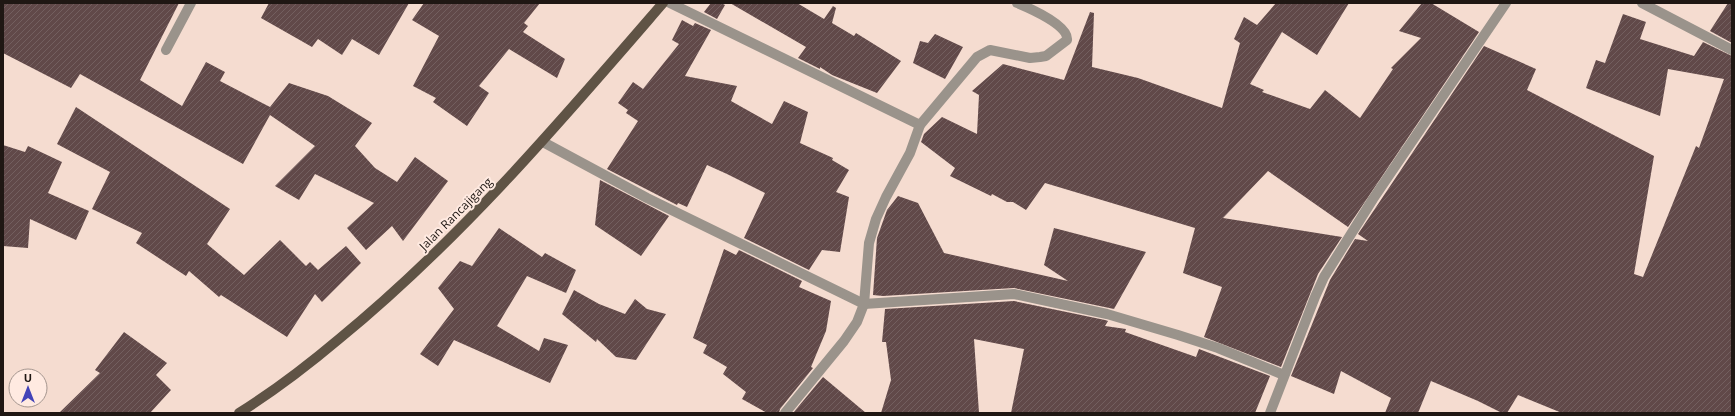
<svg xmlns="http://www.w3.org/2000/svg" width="1735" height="416" font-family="'Open Sans',sans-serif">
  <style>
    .building { fill: url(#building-hatch) }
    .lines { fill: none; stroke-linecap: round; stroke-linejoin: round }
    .minor { stroke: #9a938b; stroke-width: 10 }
    .major { stroke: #5f5345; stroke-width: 10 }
    .labels { text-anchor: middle; stroke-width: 4; stroke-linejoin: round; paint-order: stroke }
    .street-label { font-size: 12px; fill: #1f1713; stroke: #ffeae1 }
  </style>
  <defs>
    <pattern id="building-hatch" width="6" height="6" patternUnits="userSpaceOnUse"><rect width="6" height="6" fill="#614949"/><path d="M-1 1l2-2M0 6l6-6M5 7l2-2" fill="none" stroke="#735f5f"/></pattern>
  </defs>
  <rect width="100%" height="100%" fill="#f5dcd0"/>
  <g class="building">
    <path d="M3 3H179L140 80 182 106 206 62 225 72 220 81 270 107 289 83 328 96 372 123 355 146 375 168 397 182 415 157 448 181 403 241 392 226 366 250 347 228 374 203 315 174 299 200 275 186 315 146 270 115 243 164 80 74 71 88 3 53Z"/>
    <path d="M269 3H409L379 55 352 39 342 55 318 39 312 47 261 18Z"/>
    <path d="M424 3H540L524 23 528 26 523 32 565 59 557 78 509 49 479 86 489 93 467 126 433 102 436 98 413 86 439 36 412 20Z"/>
    <path d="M711 3H721L725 5 717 19 704 12Z"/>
    <path d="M730 3H797L824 19 833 6 836 8 832 23 854 36 856 33 901 61 877 93 832 75 820 67V69L798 58 806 47Z"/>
    <path d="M1276 3H1349L1317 55 1282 32 1250 84 1264 90 1262 92 1310 109 1325 90 1360 118 1393 69 1391 68 1421 38 1399 31 1422 3H1431L1479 32 1348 227 1268 171 1223 218 1342 237 1318 274 1281 367 1204 337 1222 287 1183 273 1195 228 1045 183 1026 210 1013 202H1007L992 194 991 196 950 176 955 168 921 142 924 134 942 117 977 134 979 95 972 91 1003 64 1064 80 1090 12 1094 13 1092 67 1138 78 1222 108 1240 43 1234 39 1244 17 1257 25Z"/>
    <path d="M1728 3H1732V43L1710 31Z"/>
    <path d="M1623 14 1646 22 1640 39 1694 56 1703 42 1732 56V413H1562L1518 395 1507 413H1502L1478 401 1431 381 1418 413H1385L1391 398 1341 371 1334 394 1291 376 1330 280 1355 239 1368 241 1358 234 1484 46 1536 69 1527 90 1654 156 1634 274 1643 277 1696 146 1699 148 1724 79 1668 69 1660 116 1586 88 1596 60 1605 63Z"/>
    <path d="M682 20 693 26 695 23 711 30 685 76 737 86 731 101 772 124 784 101 808 112 800 143 833 158 832 160 849 170 836 192 849 197 840 252 822 250 809 270 744 238 765 193 727 174 707 165 687 207 678 203 677 205 607 169 638 121 626 113 628 110 618 103 633 82 643 89 679 44 672 40Z"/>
    <path d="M935 34 963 47 945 79 913 63 920 41 928 43Z"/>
    <path d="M76 107 230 209 207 244 244 275 280 240 306 266 310 262 318 270 346 246 361 263 322 302 315 294 287 337 221 295 219 297 189 271 186 276 136 243 142 233 92 209 110 172 57 144Z"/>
    <path d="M3 145 25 152 28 146 62 162 48 193 89 211 76 240 30 219 28 248 3 246Z"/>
    <path d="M600 180 669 216 641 256 595 225Z"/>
    <path d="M898 196 918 203 944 253 1068 281 1044 265 1054 228 1146 252 1114 309 1014 288 883 296 873 295 877 238 887 210Z"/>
    <path d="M499 228 542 257 545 253 576 270 566 293 527 276 497 326 539 351 544 338 568 345 550 383 454 340 438 366 420 354 454 309 438 288 460 261 472 266Z"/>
    <path d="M724 249 736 255 739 250 802 281 799 287 831 301 826 331 811 367 813 368 780 409 779 413H767L742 399 746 392 723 374 727 367 703 353 707 345 693 338Z"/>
    <path d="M574 290 599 304 625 314 635 299 647 309 666 314 636 360 616 357 597 339 596 342 562 314Z"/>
    <path d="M1014 301 1105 320 1108 321 1105 326 1126 329 1125 332 1196 357 1199 349 1270 376 1255 413H1011L1024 349 974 339 979 413H881L891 380 886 342H882L885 309Z"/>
    <path d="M124 332 167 363 156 375 171 390 150 413H59L100 373 95 370Z"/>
    <path d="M823 377 866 413H793Z"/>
  </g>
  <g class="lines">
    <g class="minor">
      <path d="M670 3 920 125"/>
      <path d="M1642 3 1732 50"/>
      <path d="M166 50 191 3"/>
      <path d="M543 142 647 198 864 304 1014 294 1107 314 1178 335 1218 348 1284 375"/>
      <path d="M785 413 844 341 857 322 864 304 869 243 876 219 886 197 910 153 920 125 977 57 990 50 1030 58 1040 57 1046 56 1067 40C1069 25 1029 8 1017 3"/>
      <path d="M1270 413 1315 297 1324 277 1373 199 1506 3"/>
    </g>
    <path class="major" d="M239 413C274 391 307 366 339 339 460 240 561 121 663 3"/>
  </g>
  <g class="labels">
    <g class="street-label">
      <text transform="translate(456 214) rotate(-45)" y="4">Jalan Rancajigang</text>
    </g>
  </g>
  <rect width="1735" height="416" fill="none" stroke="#1f1713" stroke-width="8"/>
  <g transform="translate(28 388)"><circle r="19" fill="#ffeae1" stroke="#a5968f"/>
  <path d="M0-3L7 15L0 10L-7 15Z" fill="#4343b8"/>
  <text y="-6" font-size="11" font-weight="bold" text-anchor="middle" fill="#1f1713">U</text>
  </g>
</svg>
